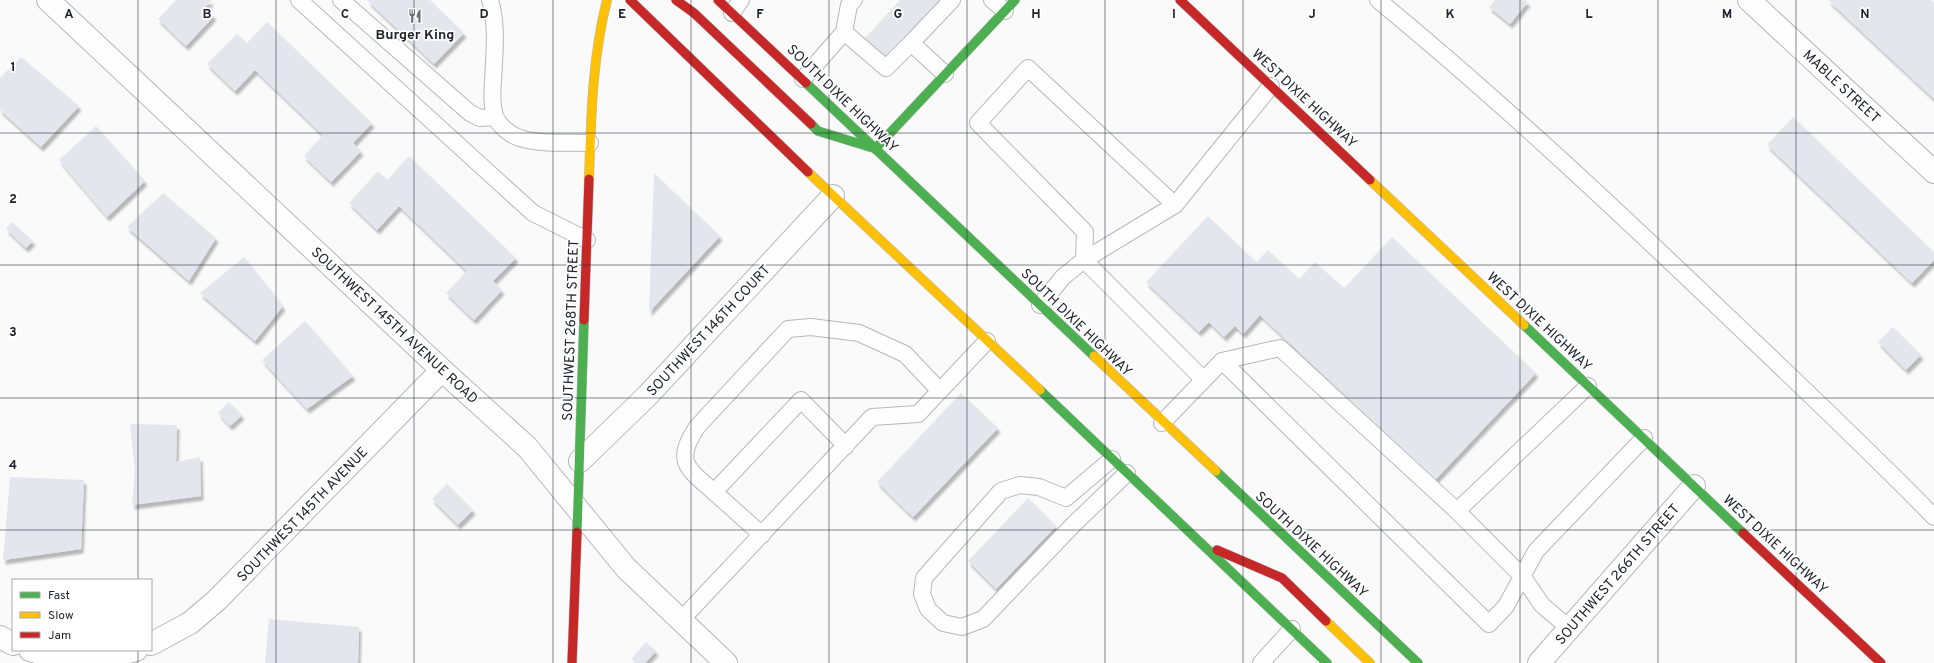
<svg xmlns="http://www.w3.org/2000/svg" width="1934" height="663" font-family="Overpass,sans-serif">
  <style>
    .building { fill: #e4e6ee; filter: url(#shadow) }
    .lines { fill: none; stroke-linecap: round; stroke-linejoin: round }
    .lane-casing { stroke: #b6b7bc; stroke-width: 18 }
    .street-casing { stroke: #b6b7bc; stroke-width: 24 }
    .fast-casing { stroke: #b6b7bc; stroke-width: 10 }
    .slow-casing { stroke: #b6b7bc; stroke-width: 10 }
    .jam-casing { stroke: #b6b7bc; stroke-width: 10 }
    .lane { stroke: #fefefe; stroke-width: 16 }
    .street { stroke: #fefefe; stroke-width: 22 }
    .fast { stroke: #4caf50; stroke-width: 9 }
    .slow { stroke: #ffc107; stroke-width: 9 }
    .jam { stroke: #c62828; stroke-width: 9 }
    .grid { fill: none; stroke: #222430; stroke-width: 1; stroke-opacity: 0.55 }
    .labels { text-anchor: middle; stroke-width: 3.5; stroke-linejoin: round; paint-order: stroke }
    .poi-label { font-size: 14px; font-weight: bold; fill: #222430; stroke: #fff }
    .street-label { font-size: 14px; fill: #222430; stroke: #fff }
    .grid-label { font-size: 13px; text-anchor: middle; font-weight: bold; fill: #222430; stroke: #fff; stroke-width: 3.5; stroke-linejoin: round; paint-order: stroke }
  </style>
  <defs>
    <filter id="shadow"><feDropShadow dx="2.5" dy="4.5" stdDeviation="1" flood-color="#0004"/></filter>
  </defs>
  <rect width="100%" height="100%" fill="#fafafa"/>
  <g class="building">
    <path d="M176 0H212L205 7 214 16 186 46 158 19Z"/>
    <path d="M367 0H430L464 33 434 64Z"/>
    <path d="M900 0H943L886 60 864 39Z"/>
    <path d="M1495 0H1525L1528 2 1510 24 1489 7Z"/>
    <path d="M1828 0H1931L1934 2V99Z"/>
    <path d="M267 22 372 123 353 143 361 151 331 182 304 156 323 135 255 70 235 91 207 64 237 34 247 43Z"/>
    <path d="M21 57 79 106 41 147 0 110V78Z"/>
    <path d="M1793 117 1934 252V260L1912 283 1767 145Z"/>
    <path d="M96 126 145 181 107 217 59 160Z"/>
    <path d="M409 156 516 258 493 281 502 290 474 320 446 293 467 271 399 206 377 230 349 203 378 171 387 180Z"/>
    <path d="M654 173 720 236 649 312Z"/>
    <path d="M163 193 216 238 189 281 127 227Z"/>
    <path d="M1208 216 1256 262 1268 250 1299 279 1315 262 1344 288 1392 237 1536 373 1435 480 1260 315 1243 334 1235 326 1224 337 1209 322 1199 332 1146 282Z"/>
    <path d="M12 222 33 241 26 248 6 229Z"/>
    <path d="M244 257 283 306 255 341 200 293Z"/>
    <path d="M305 321 353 376 307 409 262 360Z"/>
    <path d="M1893 327 1921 355 1906 370 1878 342Z"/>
    <path d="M961 393 998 428 913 517 877 482Z"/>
    <path d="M229 402 242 415 230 426 218 413Z"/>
    <path d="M130 424 177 425 176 462 200 457 201 496 132 505 135 471Z"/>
    <path d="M10 477 84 480 81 549 3 560Z"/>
    <path d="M447 484 473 510 458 525 432 499Z"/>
    <path d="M1028 498 1056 526 996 589 968 561Z"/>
    <path d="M269 619 359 627 358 663H265Z"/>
    <path d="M646 642 656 651 645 663H636L631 659Z"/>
  </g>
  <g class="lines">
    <defs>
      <g id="lane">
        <path d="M299 0 533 213 587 240"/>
        <path d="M341 0 470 113 480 118 495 117"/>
        <path d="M490 0C498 26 494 56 493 82 492 93 492 106 495 116 499 126 510 135 520 138 541 145 568 142 590 143"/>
        <path d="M992 0 1005 11"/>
        <path d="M1378 0C1497 98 1609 203 1720 309 1792 378 1865 446 1934 517"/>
        <path d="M732 13 741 0"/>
        <path d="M844 32 886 68 911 43 945 74"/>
        <path d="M911 43 952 0"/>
        <path d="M803 79 844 32 849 5 854 0"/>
        <path d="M1175 205 1028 68 978 123 1085 232 1084 260 1203 379"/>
        <path d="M1040 305 1063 277 1084 260 1175 205 1271 86"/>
        <path d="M1162 423 1222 361"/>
        <path d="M1112 459 1066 498 1039 487 1020 485 1001 491 924 578 922 594 928 609 943 623 962 627 983 619 1073 525 1127 473"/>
        <path d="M714 492C687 468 674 462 697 427L788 329 811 327 859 333 905 354 940 391"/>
        <path d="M1457 511 1588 386"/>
        <path d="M762 535 714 492 801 400 846 446"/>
        <path d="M681 620 872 417 918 414 987 341"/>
        <path d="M1569 628 1542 605 1523 577 1457 511 1280 348 1222 361 1489 624 1506 606 1536 551 1644 438"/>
        <path d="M1261 663 1292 629"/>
      </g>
      <g id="street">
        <path d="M48 0 442 370 527 447 626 568 726 663"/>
        <path d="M1749 0 1934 172"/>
        <path d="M580 461 648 395 833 196"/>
        <path d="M0 637 13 644"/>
        <path d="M151 644 190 623 217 600 442 370"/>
        <path d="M30 650C67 662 100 660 136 650"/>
        <path d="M1539 663 1694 486"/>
      </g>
      <g id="fast">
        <path d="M806 83 1094 356"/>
        <path d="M811 124 818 131 870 147"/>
        <path d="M875 149 1015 0"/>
        <path d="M1524 325 1743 533"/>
        <path d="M1040 390 1327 663"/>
        <path d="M1216 471 1418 663"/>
        <path d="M577 532 584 320"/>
      </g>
      <g id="slow">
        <path d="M808 172 1040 390"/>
        <path d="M589 179C591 119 592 59 607 0"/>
        <path d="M1370 180 1524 325"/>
        <path d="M1094 356 1216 471"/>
        <path d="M1326 621 1370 663"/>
      </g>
      <g id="jam">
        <path d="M630 0 808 172"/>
        <path d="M676 0 694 13 811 124"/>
        <path d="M718 0 806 83"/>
        <path d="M1180 0 1370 180"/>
        <path d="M584 320 589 179"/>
        <path d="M1743 533 1881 663"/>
        <path d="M1217 550 1282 578 1326 621"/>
        <path d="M572 663 577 532"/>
      </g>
    </defs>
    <use href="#lane" class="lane-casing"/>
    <use href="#street" class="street-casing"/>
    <use href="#fast" class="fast-casing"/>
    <use href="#slow" class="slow-casing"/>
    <use href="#jam" class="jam-casing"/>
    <use href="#lane" class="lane"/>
    <use href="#street" class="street"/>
    <use href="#fast" class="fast"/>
    <use href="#slow" class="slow"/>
    <use href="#jam" class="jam"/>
  </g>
  <path class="grid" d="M138 0V580M276 0V663M414 0V663M553 0V663M691 0V663M829 0V663M967 0V663M1105 0V663M1243 0V663M1381 0V663M1520 0V663M1658 0V663M1796 0V663M0 133H1934M0 265H1934M0 398H1934M0 530H1934M138 650V663"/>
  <defs>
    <symbol id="restaurant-bare" viewBox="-9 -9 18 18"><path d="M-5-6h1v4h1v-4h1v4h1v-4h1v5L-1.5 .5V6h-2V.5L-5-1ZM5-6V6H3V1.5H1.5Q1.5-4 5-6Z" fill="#6e6f77" stroke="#fff" stroke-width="2.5" paint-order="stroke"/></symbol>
  </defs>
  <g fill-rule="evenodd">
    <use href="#restaurant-bare" x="405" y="6" width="20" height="20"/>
  </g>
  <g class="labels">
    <g class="poi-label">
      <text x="415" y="39">Burger King</text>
    </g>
    <g class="street-label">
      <text transform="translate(1842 86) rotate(43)" y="5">MABLE STREET</text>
      <text transform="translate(843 98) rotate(44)" y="5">SOUTH DIXIE HIGHWAY</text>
      <text transform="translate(1305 98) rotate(43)" y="5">WEST DIXIE HIGHWAY</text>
      <text transform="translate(1540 321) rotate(43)" y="5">WEST DIXIE HIGHWAY</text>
      <text transform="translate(1077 322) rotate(44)" y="5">SOUTH DIXIE HIGHWAY</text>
      <text transform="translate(395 325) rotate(43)" y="5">SOUTHWEST 145TH AVENUE ROAD</text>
      <text transform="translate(570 330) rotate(-88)" y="5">SOUTHWEST 268TH STREET</text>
      <text transform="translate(708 330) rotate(-47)" y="5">SOUTHWEST 146TH COURT</text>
      <text transform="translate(302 514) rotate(-46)" y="5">SOUTHWEST 145TH AVENUE</text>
      <text transform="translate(1312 544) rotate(43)" y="5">SOUTH DIXIE HIGHWAY</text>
      <text transform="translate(1776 544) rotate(43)" y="5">WEST DIXIE HIGHWAY</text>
      <text transform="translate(1617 574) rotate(-49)" y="5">SOUTHWEST 266TH STREET</text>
    </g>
  </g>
  <g class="grid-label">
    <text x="69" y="18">A</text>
    <text x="207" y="18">B</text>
    <text x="345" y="18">C</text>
    <text x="484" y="18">D</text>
    <text x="622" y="18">E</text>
    <text x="760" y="18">F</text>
    <text x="898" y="18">G</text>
    <text x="1036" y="18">H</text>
    <text x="1174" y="18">I</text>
    <text x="1312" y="18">J</text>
    <text x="1450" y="18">K</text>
    <text x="1589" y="18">L</text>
    <text x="1727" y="18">M</text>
    <text x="1865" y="18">N</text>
    <text x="13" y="71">1</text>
    <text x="13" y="203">2</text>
    <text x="13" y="336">3</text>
    <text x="13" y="469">4</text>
  </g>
  <rect x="12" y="579" width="140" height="72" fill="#ffffff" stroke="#a7a7ac"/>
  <rect x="20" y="592" width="20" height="6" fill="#4caf50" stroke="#a7a7ac"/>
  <text x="48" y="599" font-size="12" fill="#222430">Fast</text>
  <rect x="20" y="612" width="20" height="6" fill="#ffc107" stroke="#a7a7ac"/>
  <text x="48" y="619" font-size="12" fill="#222430">Slow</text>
  <rect x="20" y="632" width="20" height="6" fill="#c62828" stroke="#a7a7ac"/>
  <text x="48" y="639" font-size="12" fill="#222430">Jam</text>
</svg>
